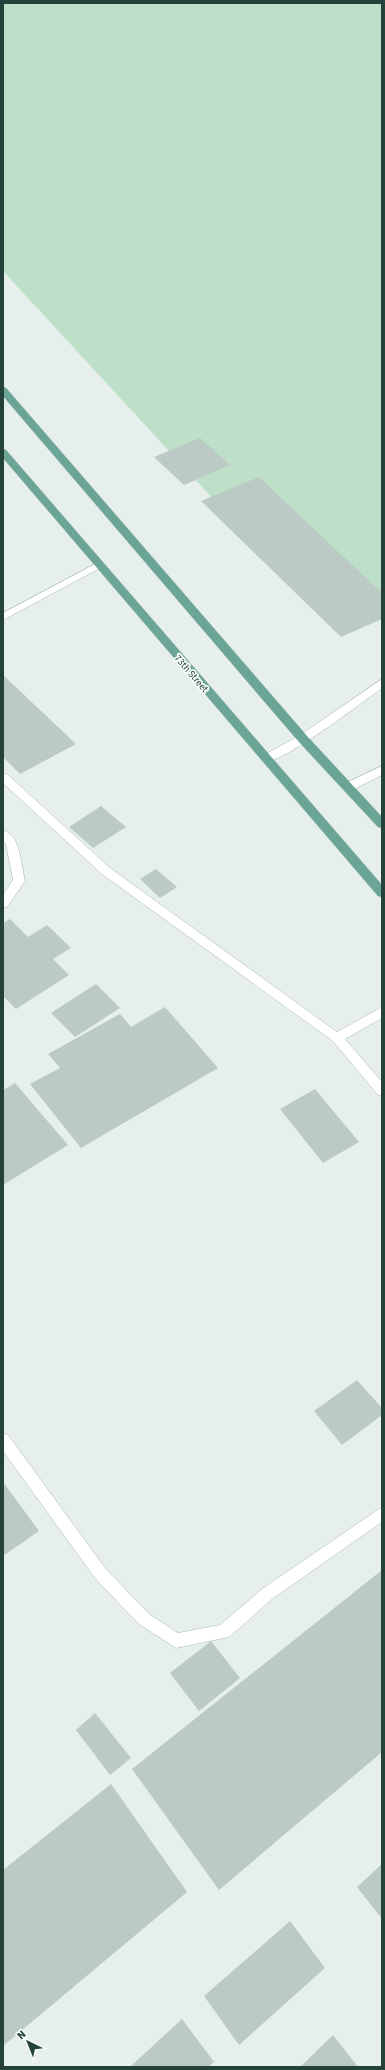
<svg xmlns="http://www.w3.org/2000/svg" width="385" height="2070" font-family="'Source Sans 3',sans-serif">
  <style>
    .green { fill: #bfe0c8 }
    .building { fill: #bbcac4 }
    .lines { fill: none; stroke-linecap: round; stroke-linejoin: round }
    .minor-casing { stroke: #a8b8b2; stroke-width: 1 }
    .major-casing { stroke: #c2cac8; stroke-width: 1 }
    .minor { fill: #fff; fill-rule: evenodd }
    .major { fill: #6aa596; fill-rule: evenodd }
    .labels { text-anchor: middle; stroke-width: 3.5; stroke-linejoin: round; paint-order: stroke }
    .street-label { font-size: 10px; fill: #24423a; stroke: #f7fbf9 }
  </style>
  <rect width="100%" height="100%" fill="#e6efeb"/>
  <path class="green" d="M3 3H382V603L335 631 3 271Z"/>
  <g class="building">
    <path d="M200 438 230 465 184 485 154 457Z"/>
    <path d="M259 477 382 593V619L341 637 201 501Z"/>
    <path d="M3 675 76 744 20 774 3 757Z"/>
    <path d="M101 806 126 827 93 848 69 827Z"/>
    <path d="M156 869 177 887 160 898 140 879Z"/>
    <path d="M10 919 28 937 47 925 71 948 53 959 69 975 16 1009 3 996V923Z"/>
    <path d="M96 984 120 1008 75 1037 51 1013Z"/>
    <path d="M165 1007 218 1068 81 1148 30 1084 60 1068 48 1054 120 1014 131 1027Z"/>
    <path d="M15 1083 68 1145 3 1185V1090Z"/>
    <path d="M315 1089 359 1142 323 1163 280 1109Z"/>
    <path d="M357 1380 382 1408V1415L342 1445 314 1411Z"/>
    <path d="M3 1482 39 1531 3 1556Z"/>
    <path d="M382 1570V1752L219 1890 132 1769Z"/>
    <path d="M211 1641 240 1678 199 1711 170 1673Z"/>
    <path d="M95 1713 131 1758 110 1775 76 1730Z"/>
    <path d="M111 1784 187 1892 3 2046V1870Z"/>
    <path d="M382 1864V1919L357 1887Z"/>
    <path d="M290 1921 325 1968 239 2045 204 1996Z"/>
    <path d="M182 2019 214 2062 208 2067H130Z"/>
    <path d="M333 2035 358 2067H300Z"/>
  </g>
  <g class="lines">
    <defs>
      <g id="minor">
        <path d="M99 562 102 563V567L3 620V613Z"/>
        <path d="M382 679V688C364 701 278 767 262 762L261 759 262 756 299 736Z"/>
        <path d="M382 766V775L352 790H344L343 787 344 784Z"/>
        <path d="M3 773 7 774 110 868 337 1032 382 1007V1018L345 1039 382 1082V1096L378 1095 333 1041 102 874 3 783Z"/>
        <path d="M3 830C21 836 21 865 25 881L7 907 3 908V895L13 880 6 844 3 841Z"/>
        <path d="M3 1433 8 1435 105 1568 149 1614 178 1633 220 1625 262 1589 382 1507V1522L272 1599 229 1637 176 1648 139 1624 95 1578 3 1451Z"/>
      </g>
      <g id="major">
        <path d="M3 387 6 388 307 736 382 817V828L378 827 299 742 3 396Z"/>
        <path d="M3 449 6 450 382 885V897L378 896 3 458Z"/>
      </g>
    </defs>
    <use href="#minor" class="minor-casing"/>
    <use href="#major" class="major-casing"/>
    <use href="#minor" class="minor"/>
    <use href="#major" class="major"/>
  </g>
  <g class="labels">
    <g class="street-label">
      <text transform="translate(192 673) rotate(49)" y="4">73th Street</text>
    </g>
  </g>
  <rect width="385" height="2070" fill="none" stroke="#24423a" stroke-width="8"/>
  <g transform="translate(28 2042) rotate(317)" stroke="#f7fbf9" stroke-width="3" paint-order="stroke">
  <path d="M0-3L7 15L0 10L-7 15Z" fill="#24423a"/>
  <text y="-6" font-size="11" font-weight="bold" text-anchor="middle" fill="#24423a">N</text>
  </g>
</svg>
